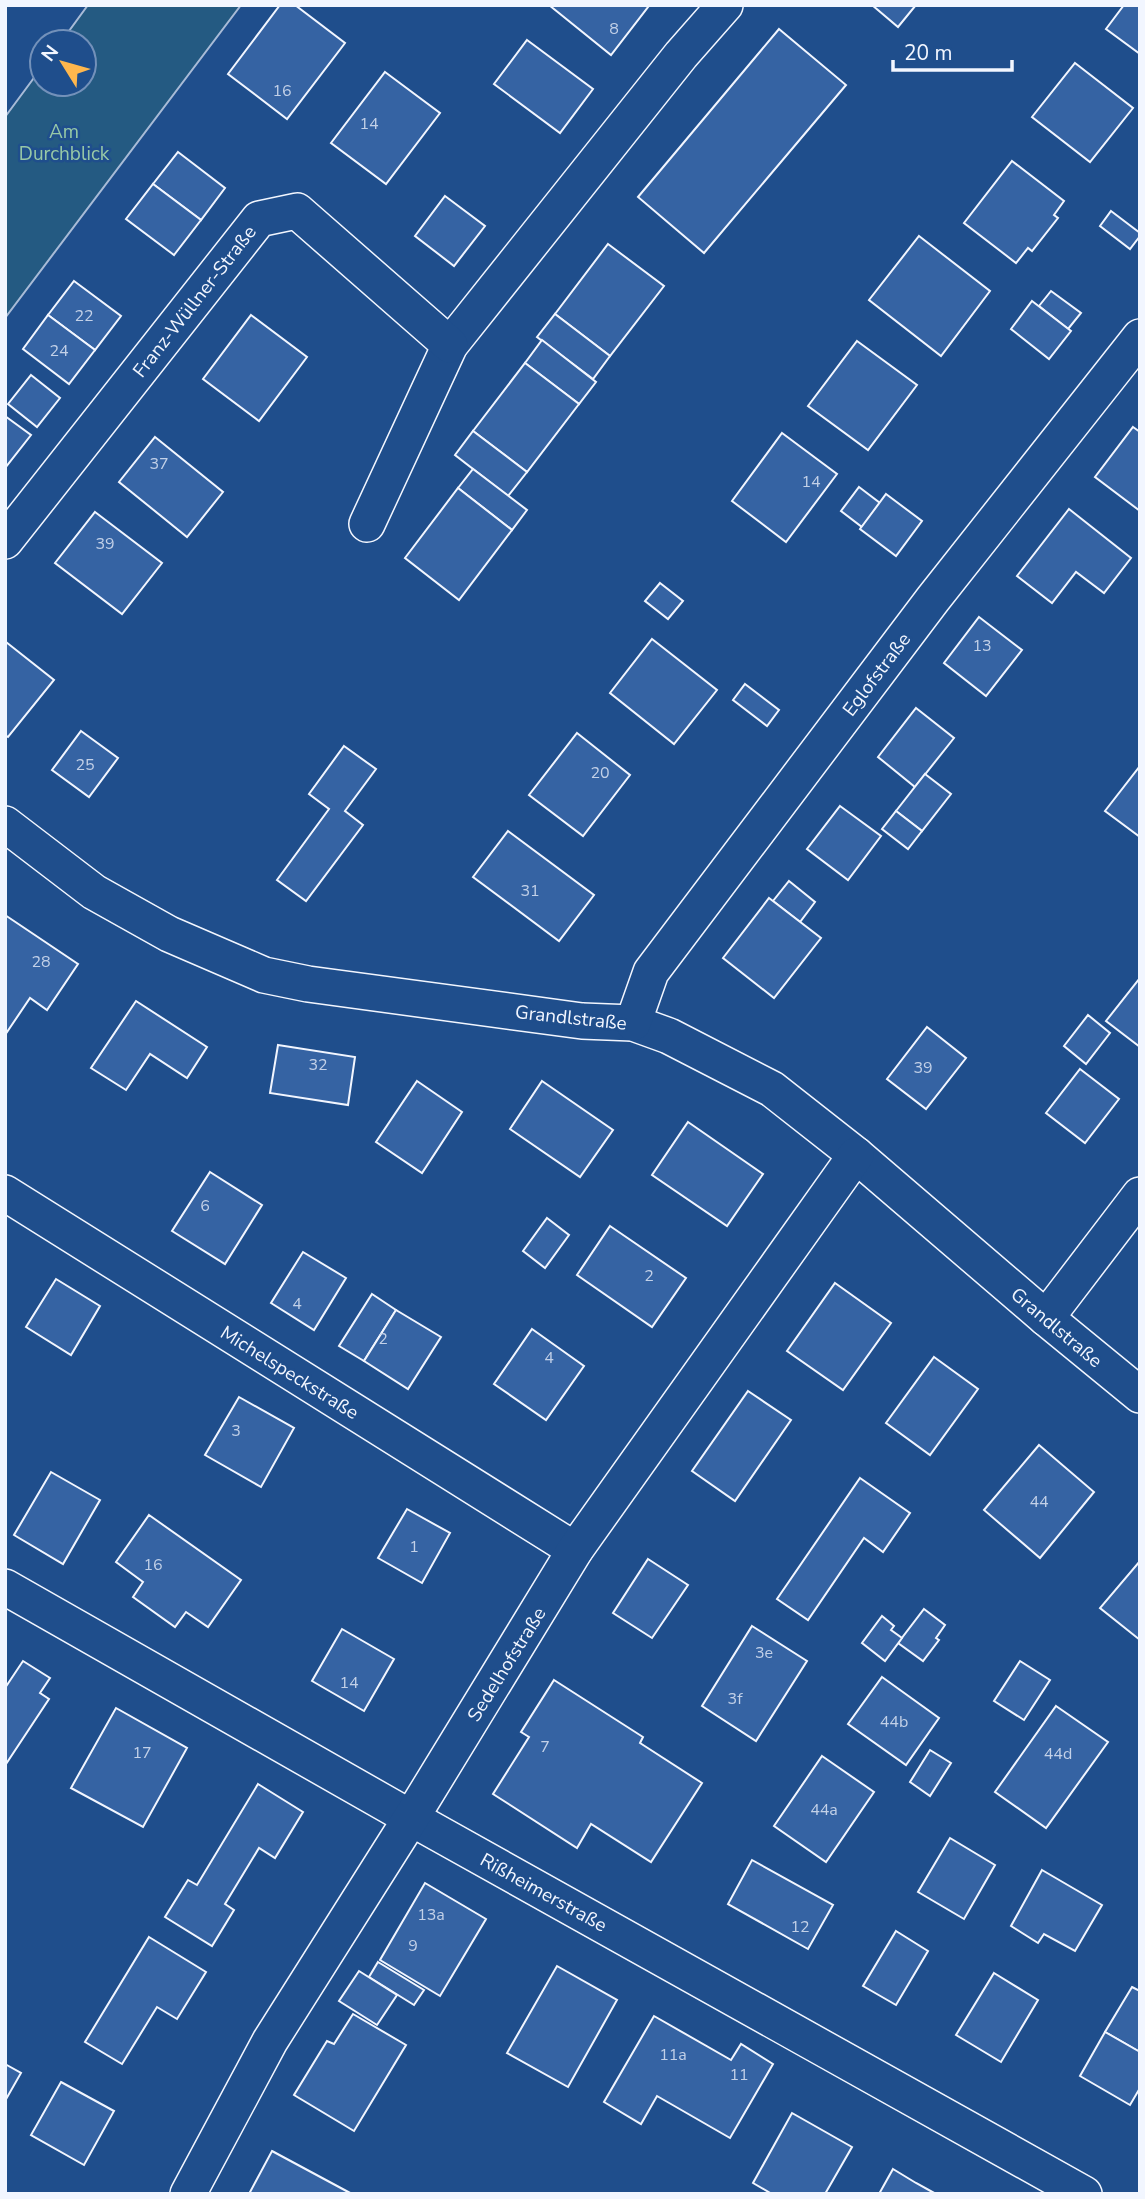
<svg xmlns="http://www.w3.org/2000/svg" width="1145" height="2199" font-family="'Nunito Sans',sans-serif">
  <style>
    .green { fill: #245a82; stroke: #a8bbd7; stroke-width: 2 }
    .building { fill: #3563a3; stroke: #f2f6ff; stroke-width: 2 }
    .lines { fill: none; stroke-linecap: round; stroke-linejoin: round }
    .street-casing { stroke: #f2f6ff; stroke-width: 38 }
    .street { stroke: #1f4e8c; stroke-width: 35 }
    .labels { text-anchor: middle; stroke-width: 5; stroke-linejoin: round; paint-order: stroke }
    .number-label { font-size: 16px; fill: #c3d1e8 }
    .park-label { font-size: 19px; fill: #97c8a6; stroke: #1f4e8c }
    .street-label { font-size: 19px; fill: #f2f6ff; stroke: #1f4e8c }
  </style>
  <rect width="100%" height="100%" fill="#1f4e8c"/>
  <path class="green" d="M88 5H241L5 318V117L42 67V84H84V42H61Z"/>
  <g class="building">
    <path d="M280 5H295L345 43 287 119 228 74Z"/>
    <path d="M549 5H646L648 7 611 55Z"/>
    <path d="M872 5H916L898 27Z"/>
    <path d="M1124 5H1140V54L1106 29Z"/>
    <path d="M779 29 846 85 704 253 638 197Z"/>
    <path d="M527 40 593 89 560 133 494 84Z"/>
    <path d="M1075 63 1133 108 1090 162 1032 117Z"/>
    <path d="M385 72 440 113 386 184 331 143Z"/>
    <path d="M178 152 225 188 201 220 153 184Z"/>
    <path d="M1012 161 1064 201 1054 215 1058 218 1032 251 1028 248 1016 263 964 223Z"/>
    <path d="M153 184 201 220 174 255 126 219Z"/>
    <path d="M445 196 485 226 454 266 415 236Z"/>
    <path d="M1111 211 1140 233V236L1130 249 1100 226Z"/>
    <path d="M919 236 990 291 941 356 869 300Z"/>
    <path d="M608 244 664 286 610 356 555 314Z"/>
    <path d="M74 281 121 316 95 350 48 315Z"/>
    <path d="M1051 291 1081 313 1068 329 1039 306Z"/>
    <path d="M1032 301 1071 331 1049 359 1011 329Z"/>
    <path d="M555 314 610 356 593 379 537 337Z"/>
    <path d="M48 315 95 350 69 384 23 349Z"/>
    <path d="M251 315 307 357 259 421 203 379Z"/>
    <path d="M542 340 596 382 579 404 525 363Z"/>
    <path d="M857 341 917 385 868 450 808 406Z"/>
    <path d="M525 363 579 404 527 472 473 431Z"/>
    <path d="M31 375 60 398 37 427 8 404Z"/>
    <path d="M5 416 31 435 5 468Z"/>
    <path d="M1133 427 1140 432V511L1095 477Z"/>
    <path d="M473 431 527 472 508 496 455 455Z"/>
    <path d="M782 433 837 474 786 542 732 501Z"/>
    <path d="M155 437 223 492 187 537 119 482Z"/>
    <path d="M473 469 527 510 512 530 458 488Z"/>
    <path d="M859 487 880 503 862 527 841 511Z"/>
    <path d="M458 488 512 530 459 600 405 558Z"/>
    <path d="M886 494 922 521 896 556 860 529Z"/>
    <path d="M1069 509 1131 558 1104 593 1076 572 1052 603 1017 576Z"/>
    <path d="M95 512 162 563 122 614 55 563Z"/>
    <path d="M660 583 683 601 668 619 645 601Z"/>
    <path d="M979 617 1022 650 986 696 944 663Z"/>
    <path d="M652 639 717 690 674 744 610 693Z"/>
    <path d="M6 642 54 680 8 737 5 735Z"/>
    <path d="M745 684 779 710 767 726 733 700Z"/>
    <path d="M916 708 954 738 915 787 878 757Z"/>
    <path d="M81 731 118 758 89 797 52 770Z"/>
    <path d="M577 733 630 775 583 836 529 795Z"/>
    <path d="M344 746 376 769 345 811 363 825 306 901 277 880 329 809 309 794Z"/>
    <path d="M1140 766V837L1105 811Z"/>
    <path d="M925 774 951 794 922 831 896 811Z"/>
    <path d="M840 806 881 836 848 880 807 849Z"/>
    <path d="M896 811 922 831 908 849 882 829Z"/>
    <path d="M508 831 594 895 559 941 473 877Z"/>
    <path d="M789 881 815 902 800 922 773 901Z"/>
    <path d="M769 898 821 938 774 998 723 958Z"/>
    <path d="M5 915 78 964 47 1010 30 998 5 1035Z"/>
    <path d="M1140 978V1047L1106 1021Z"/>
    <path d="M136 1001 207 1047 187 1078 150 1054 126 1090 91 1068Z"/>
    <path d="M1088 1015 1110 1033 1086 1064 1064 1046Z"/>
    <path d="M927 1027 966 1058 926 1109 887 1079Z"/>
    <path d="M278 1045 355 1057 348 1105 270 1093Z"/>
    <path d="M1080 1069 1119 1099 1085 1143 1046 1113Z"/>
    <path d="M417 1081 462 1112 422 1173 376 1142Z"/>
    <path d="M542 1081 613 1130 580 1177 510 1129Z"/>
    <path d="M688 1122 763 1174 727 1226 652 1175Z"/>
    <path d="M210 1172 262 1205 225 1264 172 1231Z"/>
    <path d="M547 1218 569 1235 545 1268 523 1251Z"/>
    <path d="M610 1226 686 1278 652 1327 577 1275Z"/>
    <path d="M303 1252 346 1278 314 1330 271 1303Z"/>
    <path d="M56 1279 100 1306 71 1355 26 1327Z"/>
    <path d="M835 1283 891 1323 843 1390 787 1351Z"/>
    <path d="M372 1294 396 1310 364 1361 339 1346Z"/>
    <path d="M396 1310 441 1337 408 1389 364 1361Z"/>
    <path d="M532 1329 584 1366 546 1420 494 1384Z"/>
    <path d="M934 1357 978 1389 930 1455 886 1423Z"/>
    <path d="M748 1391 791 1420 735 1501 692 1471Z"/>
    <path d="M239 1397 294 1428 261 1487 205 1455Z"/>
    <path d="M1039 1445 1094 1492 1040 1558 984 1510Z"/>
    <path d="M51 1472 100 1500 63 1564 14 1535Z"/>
    <path d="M860 1478 910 1513 883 1552 864 1538 808 1620 777 1599Z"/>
    <path d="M407 1509 450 1533 422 1583 378 1558Z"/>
    <path d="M149 1515 241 1580 208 1627 186 1612 175 1627 133 1597 143 1582 116 1562Z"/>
    <path d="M648 1559 688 1585 652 1638 613 1613Z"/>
    <path d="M1140 1561V1640L1100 1608Z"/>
    <path d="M924 1609 945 1625 936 1638 939 1640 923 1661 898 1643Z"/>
    <path d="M882 1616 894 1626 891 1630 902 1638 885 1661 862 1643Z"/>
    <path d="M752 1626 807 1661 756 1741 702 1706Z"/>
    <path d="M342 1629 394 1659 364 1711 312 1681Z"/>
    <path d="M23 1661 50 1678 40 1693 49 1699 6 1764 5 1688Z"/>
    <path d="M1020 1661 1050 1680 1024 1720 994 1701Z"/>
    <path d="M882 1677 939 1718 906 1765 848 1724Z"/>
    <path d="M554 1680 643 1737 640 1743 702 1783 651 1862 591 1824 577 1848 493 1794 529 1737 521 1732Z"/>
    <path d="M1056 1706 1108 1742 1046 1828 995 1792Z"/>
    <path d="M116 1708 187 1748 143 1827 71 1788Z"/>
    <path d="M930 1750 951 1763 930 1796 910 1782Z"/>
    <path d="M822 1756 874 1792 826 1862 774 1826Z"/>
    <path d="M258 1784 303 1812 275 1858 259 1848 225 1904 234 1910 212 1946 165 1917 188 1880 197 1885Z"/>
    <path d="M950 1838 995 1865 964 1919 918 1892Z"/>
    <path d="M752 1860 833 1905 808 1949 728 1904Z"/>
    <path d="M1042 1870 1102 1905 1075 1951 1044 1934 1038 1943 1011 1926Z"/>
    <path d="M425 1883 486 1919 440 1996 380 1960Z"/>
    <path d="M896 1931 928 1951 896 2005 863 1986Z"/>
    <path d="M149 1937 206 1972 177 2019 157 2007 122 2064 85 2042Z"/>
    <path d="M378 1962 424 1990 414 2005 369 1977Z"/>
    <path d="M557 1966 617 2000 568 2087 507 2053Z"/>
    <path d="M359 1971 397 1995 377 2025 339 2001Z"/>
    <path d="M994 1973 1038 2000 1001 2062 956 2035Z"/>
    <path d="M1132 1987 1140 1991V2052L1105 2032Z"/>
    <path d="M353 2014 406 2045 354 2131 294 2095 327 2041 334 2044Z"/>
    <path d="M654 2016 731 2060 741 2044 773 2064 730 2138 657 2096 641 2124 604 2102Z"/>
    <path d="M1105 2032 1140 2052V2088L1130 2105 1080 2076Z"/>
    <path d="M5 2064 21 2073 5 2101Z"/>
    <path d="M61 2082 114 2111 84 2165 31 2135Z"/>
    <path d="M792 2113 852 2147 825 2194H772L753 2183Z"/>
    <path d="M272 2151 352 2194H249Z"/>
    <path d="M893 2169 916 2183 936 2194H879Z"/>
  </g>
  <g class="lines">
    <defs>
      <g id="street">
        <path d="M367 524 450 345 681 55 725 5"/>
        <path d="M5 541 259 219 297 211 450 345"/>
        <path d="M5 824 94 892 169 934 264 975 308 984 582 1021 633 1023 669 1036 772 1089 856 1155 1046 1318 1140 1395"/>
        <path d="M633 1023 651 972 933 599 1140 337"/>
        <path d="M5 1193 575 1550"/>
        <path d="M1046 1318 1140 1195"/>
        <path d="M5 1587 411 1818 1084 2194"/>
        <path d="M188 2194 270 2041 411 1818 575 1550 856 1155"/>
      </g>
    </defs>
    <use href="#street" class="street-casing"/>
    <use href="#street" class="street"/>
  </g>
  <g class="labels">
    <g class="number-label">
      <text x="614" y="34">8</text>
      <text x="282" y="96">16</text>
      <text x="369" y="129">14</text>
      <text x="84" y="321">22</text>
      <text x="59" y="356">24</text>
      <text x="159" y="469">37</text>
      <text x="811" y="487">14</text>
      <text x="105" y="549">39</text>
      <text x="982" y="651">13</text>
      <text x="85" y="770">25</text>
      <text x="600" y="778">20</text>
      <text x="530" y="896">31</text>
      <text x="41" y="967">28</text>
      <text x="318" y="1070">32</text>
      <text x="923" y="1073">39</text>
      <text x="205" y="1211">6</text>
      <text x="649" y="1281">2</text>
      <text x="297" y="1309">4</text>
      <text x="383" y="1344">2</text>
      <text x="549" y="1363">4</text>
      <text x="236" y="1436">3</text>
      <text x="1039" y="1507">44</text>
      <text x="414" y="1552">1</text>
      <text x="153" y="1570">16</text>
      <text x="764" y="1658">3e</text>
      <text x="349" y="1688">14</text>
      <text x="735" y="1704">3f</text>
      <text x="894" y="1727">44b</text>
      <text x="545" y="1752">7</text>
      <text x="142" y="1758">17</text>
      <text x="1058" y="1759">44d</text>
      <text x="824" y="1815">44a</text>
      <text x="431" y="1920">13a</text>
      <text x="800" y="1932">12</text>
      <text x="413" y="1951">9</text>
      <text x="673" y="2060">11a</text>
      <text x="739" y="2080">11</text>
    </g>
    <g class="park-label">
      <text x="64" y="138">Am<tspan x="64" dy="22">Durchblick</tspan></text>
    </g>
    <g class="street-label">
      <text transform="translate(194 301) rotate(-52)" y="7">Franz-Wüllner-Straße</text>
      <text transform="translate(876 674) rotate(-53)" y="7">Eglofstraße</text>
      <text transform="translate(571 1017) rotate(6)" y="7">Grandlstraße</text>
      <text transform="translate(1057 1327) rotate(40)" y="7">Grandlstraße</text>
      <text transform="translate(290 1372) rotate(32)" y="7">Michelspeckstraße</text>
      <text transform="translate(506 1664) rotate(-58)" y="7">Sedelhofstraße</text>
      <text transform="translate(544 1892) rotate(29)" y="7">Rißheimerstraße</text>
    </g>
  </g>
  <rect width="1145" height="2199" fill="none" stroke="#f2f6ff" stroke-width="14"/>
  <g transform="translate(63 63) rotate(307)"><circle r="33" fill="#1f4e8c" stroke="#7391ba" stroke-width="2"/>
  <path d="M0-5L12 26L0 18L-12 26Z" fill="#ffb74d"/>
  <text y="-10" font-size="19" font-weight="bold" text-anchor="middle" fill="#f2f6ff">N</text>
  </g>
  <path d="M893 60v10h119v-10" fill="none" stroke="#f2f6ff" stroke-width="3.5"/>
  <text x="904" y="60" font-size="21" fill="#f2f6ff" stroke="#1f4e8c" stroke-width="5" paint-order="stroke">20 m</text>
</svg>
